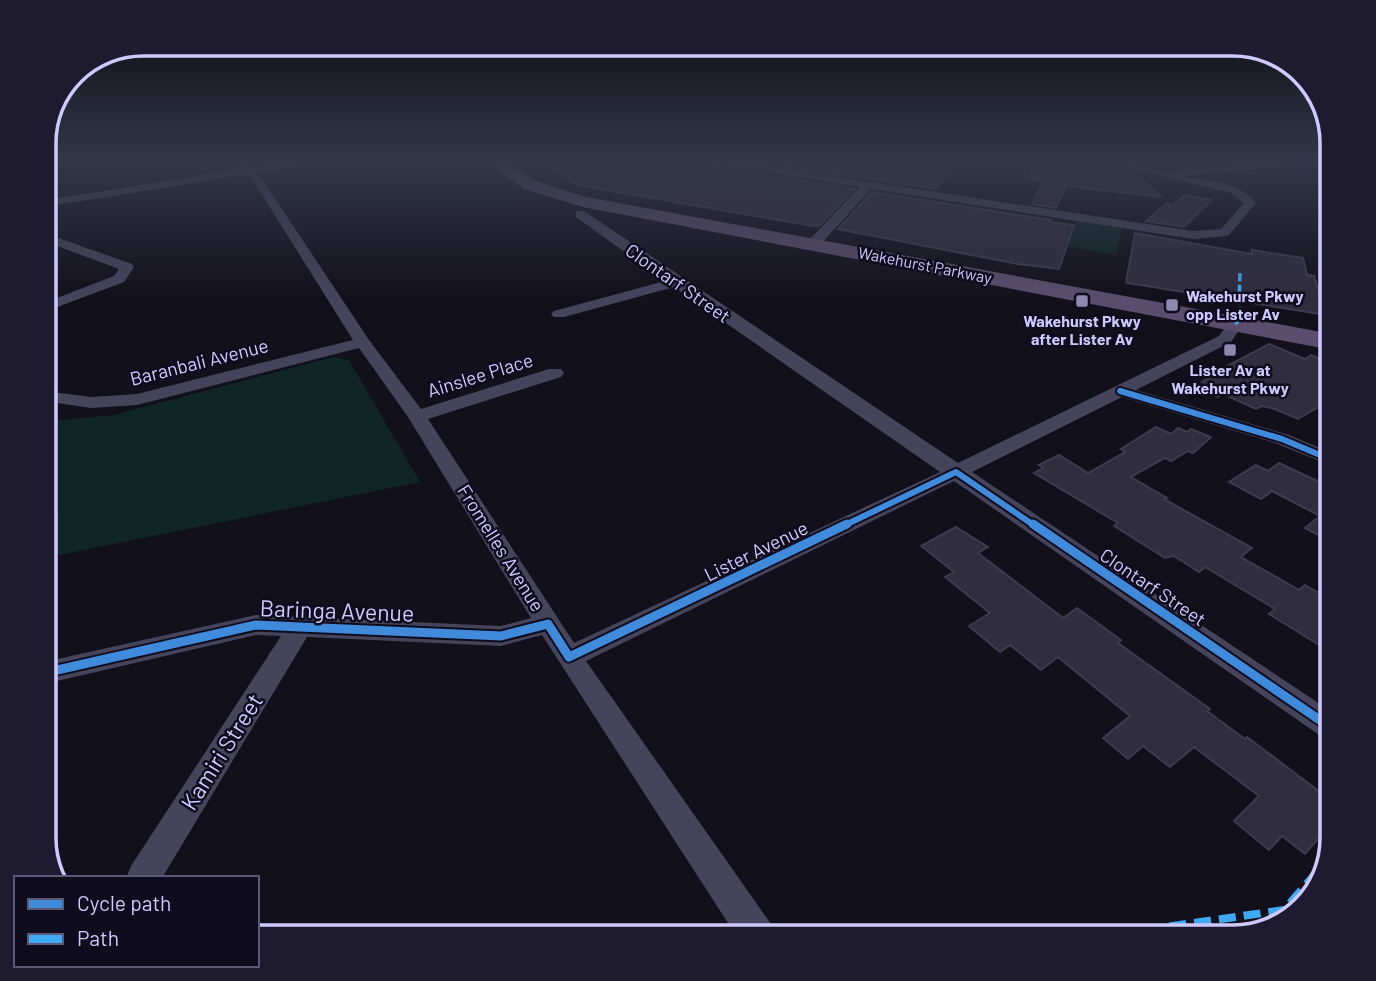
<svg xmlns="http://www.w3.org/2000/svg" width="1376" height="981" font-family="Barlow,sans-serif">
  <style>
    .green { fill: #0f2526 }
    .building { fill: #302d3d; stroke: #3e3a4f; stroke-width: 2 }
    .lines { fill: none; stroke-linecap: round; stroke-linejoin: round }
    .minor { fill: #46445b; fill-rule: evenodd }
    .primary { fill: #5a4d6d; fill-rule: evenodd }
    .quiet-far1 { stroke: #3fa9f5; stroke-width: 3.5; stroke-dasharray: 8 3.5; stroke-linecap: butt }
    .quiet { stroke: #3fa9f5; stroke-width: 8; stroke-dasharray: 17 8; stroke-linecap: butt }
    .cycleway-far2-casing { stroke: #0f0c1e; stroke-width: 10 }
    .cycleway-far1-casing { stroke: #0f0c1e; stroke-width: 13 }
    .cycleway-casing { stroke: #0f0c1e; stroke-width: 15 }
    .cycleway-far2 { stroke: #408adc; stroke-width: 6 }
    .cycleway-far1 { stroke: #408adc; stroke-width: 9 }
    .cycleway { stroke: #408adc; stroke-width: 10 }
    .poi-dot { fill: #8e88af; stroke: #0f0c1e; stroke-width: 2.5 }
    .labels { text-anchor: middle; stroke-width: 5; stroke-linejoin: round; paint-order: stroke }
    .far-street-label { font-size: 16px; fill: #d0c9ff; stroke: #0f0c1e }
    .far-poi-label { font-size: 16px; font-weight: bold; fill: #d0c9ff; stroke: #0f0c1e }
    .street-label { font-size: 19px; fill: #d0c9ff; stroke: #0f0c1e }
    .near-street-label { font-size: 23px; fill: #d0c9ff; stroke: #0f0c1e }
    .rim { fill: none; stroke: #d0c9ff; stroke-width: 3.5 }
  </style>
  <rect width="100%" height="100%" fill="#12101a"/>
  <g class="green">
    <path d="M1077 216 1123 224 1116 255 1067 246Z"/>
    <path d="M333 357 349 360 420 482 44 558V416L60 420 114 415Z"/>
  </g>
  <g class="building">
    <path d="M543 162H713L720 168 855 189 819 226H813L577 185Z"/>
    <path d="M756 162H874L920 168 925 162H956L936 189Z"/>
    <path d="M1037 163 1114 167 1120 173H1135L1161 197 1066 186 1056 208 1032 204 1044 181 1027 179Z"/>
    <path d="M872 192 1051 220 1050 222 1074 225 1059 269 1018 264 838 229Z"/>
    <path d="M1185 195 1212 200 1184 227 1146 221 1167 203 1171 206Z"/>
    <path d="M1135 233 1252 254V250L1303 258 1307 275 1314 276 1326 315 1128 283 1126 282Z"/>
    <path d="M1269 344 1305 359 1311 355 1332 363V399L1298 419 1272 408 1262 406 1256 409 1223 394 1217 397 1198 388 1206 384 1202 382 1227 366Z"/>
    <path d="M1156 427 1171 434 1178 428 1187 432 1191 429 1211 437 1193 453 1188 451 1171 461 1165 458 1131 477 1167 498 1164 499 1252 548 1241 557 1299 590 1305 585 1332 601V653L1269 614 1275 609 1205 567 1199 572 1174 556 1165 558 1114 526 1118 523 1034 473 1043 468 1039 465 1059 455 1088 473 1125 452 1121 449Z"/>
    <path d="M1279 463 1332 488V542L1305 528 1320 516 1272 491 1261 499 1229 482 1256 465 1268 471Z"/>
    <path d="M956 527 988 547 978 553 1063 618 1077 608 1121 640 1118 643 1210 709 1207 711 1245 739 1247 737 1332 801V823L1305 854 1282 836 1269 850 1234 821 1259 796 1194 747 1170 767 1143 746 1128 759 1103 738 1130 716 1058 657 1041 670 1010 645 1000 652 969 626 990 613 945 577 954 572 921 546Z"/>
  </g>
  <g class="lines">
    <g class="minor">
      <path d="M237 162H247L253 167 288 162H311L306 165 258 173 369 340 421 409 549 369H561L564 373 561 377 428 419 574 643 940 472 674 287 564 317H554L551 314 554 311 665 281 576 217V211H584L958 463 1219 336 1230 321H1240L1243 324 1231 342 1136 390 1289 435 1332 453V466L1275 443 1122 397 972 472 1332 712V741L1322 737 954 481 586 661 771 924 776 937H737L542 635 501 646 307 637 162 878H126L131 866 281 636 256 635 44 684V662L256 615 501 626 531 618 408 417 359 348 137 405 91 408 44 401V391L91 397 137 394 353 340 249 174 44 207 45 175 50 178 52 199 241 169Z"/>
      <path d="M715 162H739L1193 231 1221 229 1244 203 1231 193 1105 162H1123L1174 174 1179 170 1264 162H1300L1295 165 1183 176C1207 181 1241 182 1256 203L1229 235 1225 236 1193 239 871 189 818 247 813 248 807 244 808 241 860 187 720 165Z"/>
      <path d="M44 233 132 264 134 267 124 282 44 312V303L114 276 119 269 44 241Z"/>
    </g>
    <path class="primary" d="M487 162H506L536 181 586 197 1332 334V350L583 207 524 189Z"/>
    <path class="quiet-far1" d="M1235 324 1242 317 1239 305 1240 272"/>
    <path class="quiet" d="M1121 937 1131 932 1284 910 1324 864"/>
    <defs>
      <g id="cycleway-far2">
        <path d="M1120 391 1282 439 1332 460"/>
        <path d="M843 526 956 472 1035 526"/>
      </g>
      <g id="cycleway-far1">
        <path d="M1033 524 1327 725"/>
        <path d="M44 673 256 625 501 636 548 624 569 657 847 524"/>
      </g>
      <path id="cycleway" d="M1325 723 1332 728"/>
    </defs>
    <use href="#cycleway-far2" class="cycleway-far2-casing"/>
    <use href="#cycleway-far1" class="cycleway-far1-casing"/>
    <use href="#cycleway" class="cycleway-casing"/>
    <use href="#cycleway-far2" class="cycleway-far2"/>
    <use href="#cycleway-far1" class="cycleway-far1"/>
    <use href="#cycleway" class="cycleway"/>
  </g>
  <linearGradient id="sky" x2="0" y2="1"><stop stop-color="#0a090e"/><stop offset="0.54" stop-color="#333749"/><stop offset="1" stop-color="#333749" stop-opacity="0"/></linearGradient>
  <rect width="1376" height="299" fill="url(#sky)"/>
  <g class="poi-dot">
    <rect x="1075" y="294" width="14" height="14" rx="3.5"/>
    <rect x="1165" y="298" width="14" height="14" rx="3.5"/>
    <rect x="1223" y="343" width="14" height="14" rx="3.5"/>
  </g>
  <g class="labels">
    <g class="far-street-label">
      <text transform="translate(925 265) rotate(11)" y="6">Wakehurst Parkway</text>
    </g>
    <g class="far-poi-label">
      <text x="1186" y="302" text-anchor="start">Wakehurst Pkwy<tspan x="1186" dy="18">opp Lister Av</tspan></text>
      <text x="1082" y="327">Wakehurst Pkwy<tspan x="1082" dy="18">after Lister Av</tspan></text>
      <text x="1230" y="376">Lister Av at<tspan x="1230" dy="18">Wakehurst Pkwy</tspan></text>
    </g>
    <g class="street-label">
      <text transform="translate(678 283) rotate(35)" y="7">Clontarf Street</text>
      <text transform="translate(199 362) rotate(-14)" y="7">Baranbali Avenue</text>
      <text transform="translate(480 375) rotate(-17)" y="7">Ainslee Place</text>
      <text transform="translate(501 548) rotate(58)" y="7">Fromelles Avenue</text>
      <text transform="translate(756 551) rotate(-26)" y="7">Lister Avenue</text>
      <text transform="translate(1153 587) rotate(34)" y="7">Clontarf Street</text>
    </g>
    <g class="near-street-label">
      <text transform="translate(337 611) rotate(2)" y="8">Baringa Avenue</text>
      <text transform="translate(222 752) rotate(-58)" y="8">Kamiri Street</text>
    </g>
  </g>
  <path d="M0 0H1376V981H0ZM143 56H1233A87 87 0 0 1 1320 143V838A87 87 0 0 1 1233 925H143A87 87 0 0 1 56 838V143A87 87 0 0 1 143 56Z" fill="#1e1b30" fill-rule="evenodd"/>
  <path class="rim" d="M143 56H1233A87 87 0 0 1 1320 143V838A87 87 0 0 1 1233 925H143A87 87 0 0 1 56 838V143A87 87 0 0 1 143 56Z"/>
  <rect x="14" y="876" width="245" height="91" fill="#0f0c1e" stroke="#5c5878" stroke-width="2"/>
  <rect x="28" y="899" width="35" height="10" fill="#408adc" stroke="#5c5878" stroke-width="2"/>
  <text x="77" y="911" font-size="21" fill="#d0c9ff">Cycle path</text>
  <rect x="28" y="934" width="35" height="10" fill="#3fa9f5" stroke="#5c5878" stroke-width="2"/>
  <text x="77" y="946" font-size="21" fill="#d0c9ff">Path</text>
</svg>
